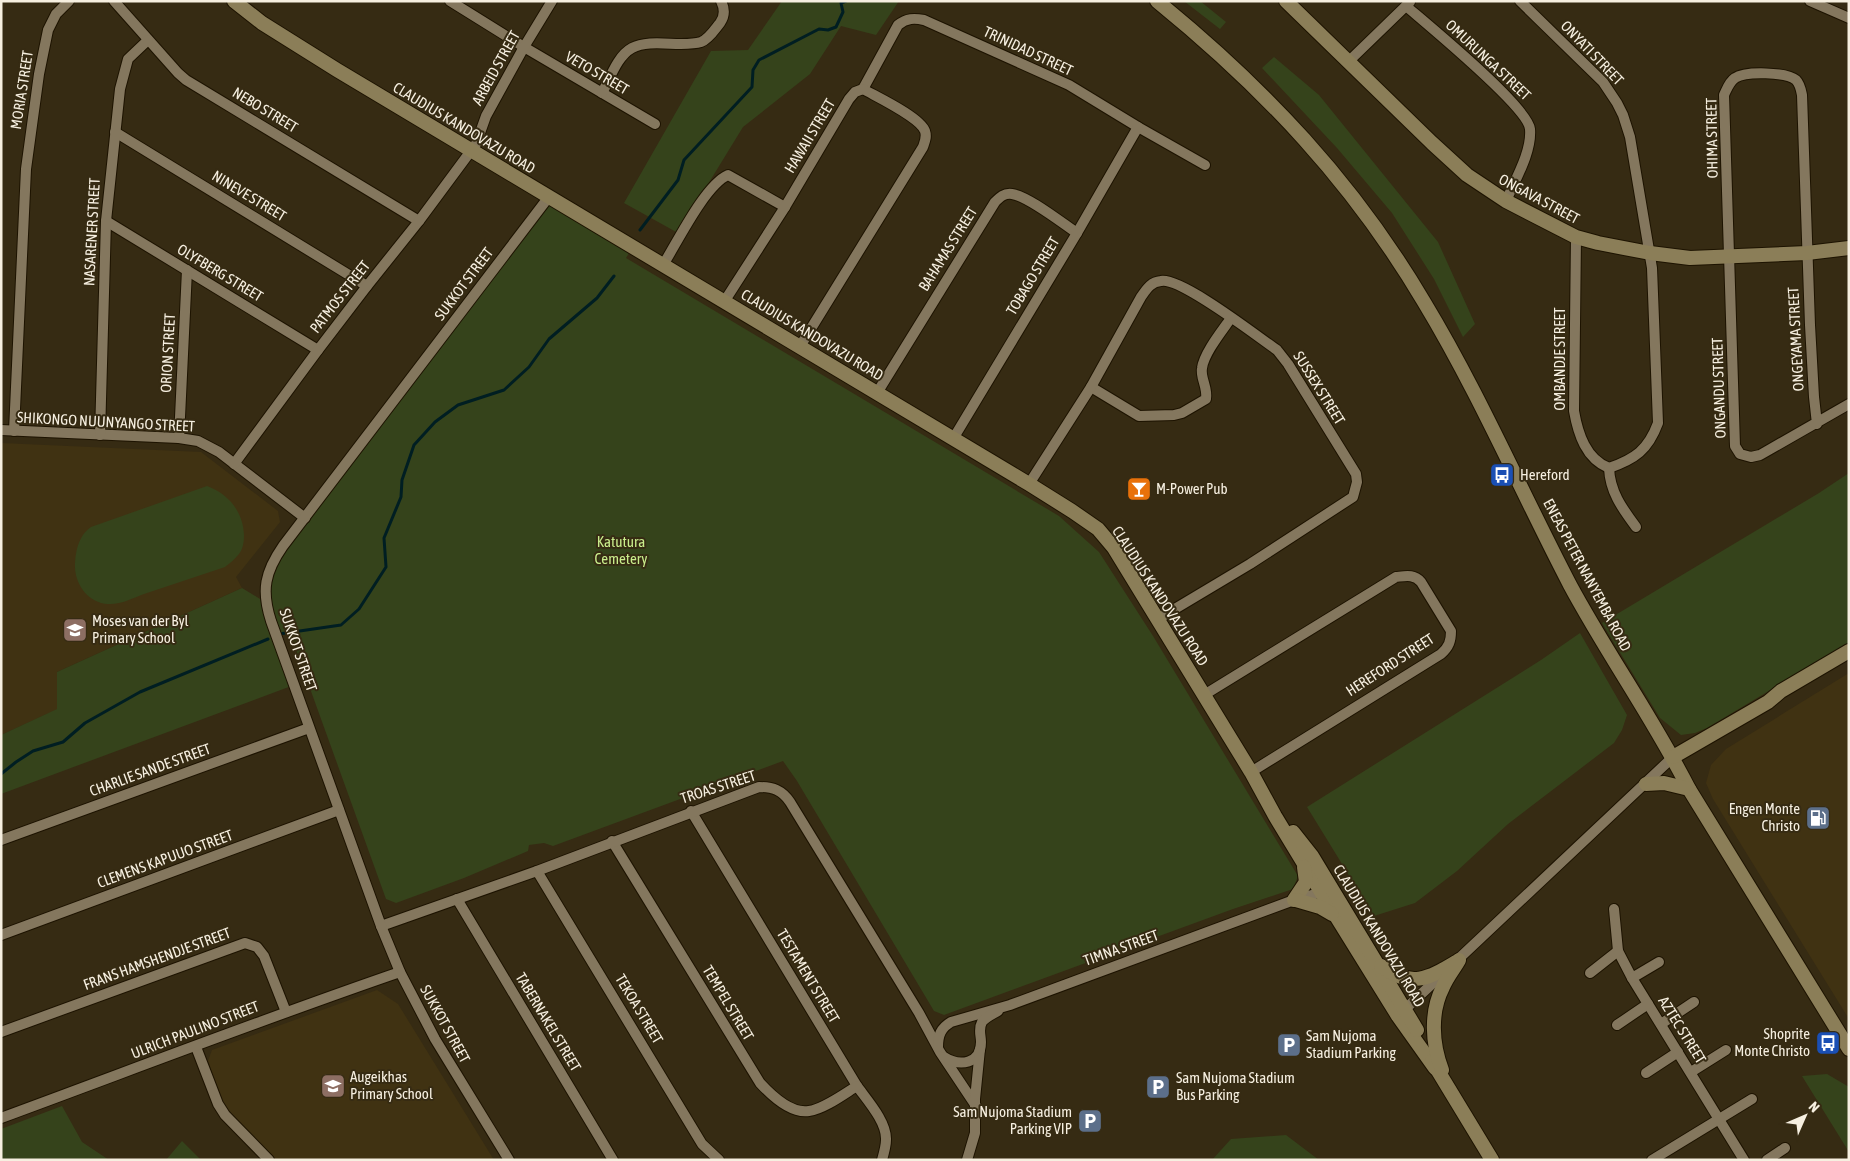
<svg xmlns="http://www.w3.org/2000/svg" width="1850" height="1161" font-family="'Asap Condensed',sans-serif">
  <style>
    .built { fill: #403212 }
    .green { fill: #35431b }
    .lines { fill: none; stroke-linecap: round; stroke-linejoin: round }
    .stream { stroke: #001e22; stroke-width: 3 }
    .street-casing { stroke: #1d1300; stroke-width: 12 }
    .secondary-casing { stroke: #1d1300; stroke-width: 16 }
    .street { stroke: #84775e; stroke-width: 10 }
    .secondary { stroke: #8b7e58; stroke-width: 14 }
    .labels { text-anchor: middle; stroke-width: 4; stroke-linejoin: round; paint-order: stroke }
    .street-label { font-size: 15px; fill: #f6efe0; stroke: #362b13 }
    .poi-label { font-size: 15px; fill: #f6efe0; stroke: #362b13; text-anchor: start }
    .park-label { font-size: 15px; fill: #c9ed8c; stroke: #362b13 }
  </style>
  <rect width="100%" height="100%" fill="#362b13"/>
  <g class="built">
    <path d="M1 443 201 452 278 511 280 522 236 577 242 588 57 672 58 709 1 735Z"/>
    <path d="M1849 673V1019L1713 799 1706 783 1711 765 1726 749Z"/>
    <path d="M377 990 398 1004 494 1160H274L226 1111 208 1061 212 1050Z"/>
  </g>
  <g class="green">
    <path d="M782 1H899L876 35 841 26 810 74 743 127 678 233 624 203 711 51 748 50Z"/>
    <path d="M1184 1H1200L1226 22 1220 29Z"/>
    <path d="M1274 57 1319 95 1438 242 1475 324 1463 337 1434 279 1392 213 1337 148 1262 68Z"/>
    <path d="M548 198 633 247 626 258 1059 516 1099 552 1153 636 1298 876 1293 889 1233 909 944 1015 934 1011 797 781 783 761 553 846 544 843 529 845 528 851 464 878 396 903 386 899 290 633 278 635 294 685 1 794V735L57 709V672L242 588 265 602 269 570Z"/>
    <path d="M1849 473V643L1707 728 1695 733 1681 735 1660 718 1602 623 1819 493Z"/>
    <path d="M207 486C229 494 243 512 244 535 244 542 243 549 239 554 235 559 230 563 225 567 198 576 171 585 144 594 133 598 120 605 108 604 89 603 76 586 75 568 75 553 78 536 91 527Z"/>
    <path d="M1580 633 1627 715 1622 730 1614 743 1508 824 1457 871 1415 903 1374 916 1307 807 1541 660Z"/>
    <path d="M1827 1074 1849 1087V1152L1802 1076Z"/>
    <path d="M62 1106 82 1142 109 1160H1V1129Z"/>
    <path d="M1286 1135 1319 1160H1212L1231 1139Z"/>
    <path d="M182 1141 201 1160H166Z"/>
  </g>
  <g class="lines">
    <g class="stream">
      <path d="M640 230 678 180 684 160 752 87 753 70 759 60 819 29 828 30 836 27 843 12 841 3 846 1"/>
      <path d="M279 634 341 625 359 609 386 567 384 538 401 497 402 480 414 445 435 422 458 405 504 390 529 367 549 339 597 298 614 276"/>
      <path d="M1 774 16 762 33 751 63 742 85 723 140 692 268 639"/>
    </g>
    <defs>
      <g id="street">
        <path d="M114 1 178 73 186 80 419 221"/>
        <path d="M450 1 524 47 655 124"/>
        <path d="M1520 1 1603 82 1617 103 1623 115 1630 137 1652 268 1658 423C1648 450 1635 459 1609 468 1586 459 1578 434 1574 411L1576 237"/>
        <path d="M1810 1 1849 18"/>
        <path d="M1406 6C1428 25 1528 107 1530 129 1532 152 1515 180 1506 201"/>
        <path d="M1348 62 1410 2"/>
        <path d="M863 89 898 25C907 18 914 18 924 20L1069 85 1138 127 1205 165"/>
        <path d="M602 93C610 79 617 56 632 48 651 38 681 48 701 42 709 39 715 29 720 23 725 16 725 9 721 1"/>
        <path d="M115 132 367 286"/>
        <path d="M106 221 318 350"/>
        <path d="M663 265C677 243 705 185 728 175L785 207"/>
        <path d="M724 302 785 207 849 99 855 92 863 89C877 97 920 117 925 131 927 137 925 141 923 147L799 348"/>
        <path d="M1091 387 1139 416 1174 415 1182 413 1206 399C1208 387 1200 378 1202 368 1204 353 1222 331 1231 318"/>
        <path d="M877 393 995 202C1000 197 1004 193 1012 194 1028 196 1062 223 1077 233"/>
        <path d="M1817 424 1814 397 1810 325 1802 95C1801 90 1800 84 1796 80 1787 72 1745 71 1735 78 1729 82 1727 89 1724 95L1735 446 1740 454 1751 457 1760 455 1849 404"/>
        <path d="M1 430 179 438 198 441 219 452 305 518"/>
        <path d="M14 431 26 169 39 74 48 30 56 14 69 1"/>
        <path d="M100 435 106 221 120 89 128 59 148 40"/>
        <path d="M179 438 187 270"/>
        <path d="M953 439 1077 233 1138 127"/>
        <path d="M234 464 318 350 367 286 419 221 476 144 486 116 524 47 552 1"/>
        <path d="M1609 468C1610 492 1622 508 1636 527"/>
        <path d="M1029 484 1091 387 1141 297C1146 290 1150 282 1161 281 1181 277 1258 337 1277 350L1288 364 1356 474 1357 482 1353 497 1250 564 1158 619"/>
        <path d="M1204 695 1396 577C1406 576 1414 574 1421 582L1451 631C1451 641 1449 647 1441 654L1251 772"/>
        <path d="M691 811 857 1086C867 1100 887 1122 886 1140 886 1146 884 1153 882 1160"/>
        <path d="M1 840 309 728"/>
        <path d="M612 841 760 1083C771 1095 791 1114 809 1111 824 1109 844 1094 857 1086"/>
        <path d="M537 871 702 1144 719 1160"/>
        <path d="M457 899 613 1160"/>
        <path d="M1614 909 1618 951 1632 978 1744 1160"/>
        <path d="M381 926 537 871 759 787C773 787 782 790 790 802L919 1013 940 1052 976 1106"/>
        <path d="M1 935 339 810"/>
        <path d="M1590 973 1618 951"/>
        <path d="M1632 978 1659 962"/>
        <path d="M1400 1014 1673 757"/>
        <path d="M1661 1024 1694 1002"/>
        <path d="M1617 1025 1648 1004"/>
        <path d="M1 1032 245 943 257 947 264 956 286 1012"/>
        <path d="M196 1047 218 1104 225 1115 269 1160"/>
        <path d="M938 1047C938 1035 941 1028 951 1022L1010 1005 1294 900 1326 891"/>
        <path d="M944 1057C960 1067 981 1064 981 1042 981 1035 978 1029 982 1022 986 1017 993 1014 998 1011"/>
        <path d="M1691 1072 1726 1050"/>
        <path d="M1646 1073 1678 1052"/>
        <path d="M1 1118C134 1069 266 1018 400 972"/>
        <path d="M509 1160 435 1039 400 972 381 926 271 621C261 590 265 572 283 546L548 198"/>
        <path d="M967 1160 975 1133V1099L980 1049"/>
        <path d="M1652 1160 1752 1099"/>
        <path d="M1767 1160 1785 1148"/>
      </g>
      <g id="secondary">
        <path d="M234 1 262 23 337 70 1029 484 1072 511 1098 529 1114 548 1251 772 1275 816 1321 892 1398 1016 1435 1068"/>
        <path d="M1157 1C1265 89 1353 182 1424 302 1479 393 1521 491 1570 585 1607 654 1653 718 1689 789L1849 1049"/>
        <path d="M1286 1 1432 143 1467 175 1506 201 1576 237 1598 243 1650 253 1690 258 1807 253 1849 248"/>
        <path d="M1673 757 1768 702 1781 691 1849 651"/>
        <path d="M1646 784 1664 783 1689 789"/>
        <path d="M1293 832 1312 856 1417 1030"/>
        <path d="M1294 900 1306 882 1304 867"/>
        <path d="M1296 900 1320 907 1332 914"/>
        <path d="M1381 966C1411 988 1428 979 1456 962"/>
        <path d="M1432 1061 1492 1160"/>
        <path d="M1442 1070C1432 1044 1430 1012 1443 987 1447 977 1454 969 1459 960"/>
      </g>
    </defs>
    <use href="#street" class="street-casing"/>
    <use href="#secondary" class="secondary-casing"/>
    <use href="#street" class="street"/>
    <use href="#secondary" class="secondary"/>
  </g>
  <defs>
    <symbol id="bus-square" viewBox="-11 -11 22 22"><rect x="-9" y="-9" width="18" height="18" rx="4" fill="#1a4fb4" stroke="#362b13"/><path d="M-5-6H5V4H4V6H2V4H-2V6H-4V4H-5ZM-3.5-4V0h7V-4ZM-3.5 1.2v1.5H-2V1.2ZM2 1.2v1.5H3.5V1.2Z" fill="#fff"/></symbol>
    <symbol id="bar-square" viewBox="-11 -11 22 22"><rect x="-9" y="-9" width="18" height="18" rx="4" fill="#e8710a" stroke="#362b13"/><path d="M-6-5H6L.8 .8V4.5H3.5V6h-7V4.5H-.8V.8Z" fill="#fff"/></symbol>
    <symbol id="school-square" viewBox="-11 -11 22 22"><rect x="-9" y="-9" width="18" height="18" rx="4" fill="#8d6e63" stroke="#362b13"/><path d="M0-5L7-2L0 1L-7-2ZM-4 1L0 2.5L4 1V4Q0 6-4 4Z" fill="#fff"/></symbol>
    <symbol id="fuel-square" viewBox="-11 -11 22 22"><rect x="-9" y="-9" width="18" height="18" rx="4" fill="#5c6f8a" stroke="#362b13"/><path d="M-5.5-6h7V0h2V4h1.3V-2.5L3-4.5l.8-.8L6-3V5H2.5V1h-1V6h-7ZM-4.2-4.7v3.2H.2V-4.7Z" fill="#fff"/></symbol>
    <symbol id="parking-square" viewBox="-11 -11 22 22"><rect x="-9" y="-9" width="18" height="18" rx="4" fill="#5c6f8a" stroke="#362b13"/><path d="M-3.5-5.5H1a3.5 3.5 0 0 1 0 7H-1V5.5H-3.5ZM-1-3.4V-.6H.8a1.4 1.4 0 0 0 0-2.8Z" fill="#fff"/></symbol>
  </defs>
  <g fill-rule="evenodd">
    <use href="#bus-square" x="1488" y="461" width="28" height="28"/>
    <use href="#bar-square" x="1125" y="475" width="28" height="28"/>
    <use href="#school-square" x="61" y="616" width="28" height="28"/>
    <use href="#fuel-square" x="1804" y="804" width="28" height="28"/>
    <use href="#bus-square" x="1814" y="1029" width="28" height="28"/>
    <use href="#parking-square" x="1275" y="1031" width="28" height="28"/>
    <use href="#school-square" x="319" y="1072" width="28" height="28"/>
    <use href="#parking-square" x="1144" y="1073" width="28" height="28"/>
    <use href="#parking-square" x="1076" y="1107" width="28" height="28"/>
  </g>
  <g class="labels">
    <g class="street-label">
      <text transform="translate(1028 51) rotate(25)" y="5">TRINIDAD STREET</text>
      <text transform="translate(1592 53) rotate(46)" y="5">ONYATI STREET</text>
      <text transform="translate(1488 60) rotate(43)" y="5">OMURUNGA STREET</text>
      <text transform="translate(496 68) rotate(-61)" y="5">ARBEID STREET</text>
      <text transform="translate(597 73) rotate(30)" y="5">VETO STREET</text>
      <text transform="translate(22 90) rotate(-81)" y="5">MORIA STREET</text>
      <text transform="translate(265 110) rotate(31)" y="5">NEBO STREET</text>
      <text transform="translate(464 128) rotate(31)" y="5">CLAUDIUS KANDOVAZU ROAD</text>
      <text transform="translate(810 136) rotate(-59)" y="5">HAWAII STREET</text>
      <text transform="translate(1712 138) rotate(-91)" y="5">OHIMA STREET</text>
      <text transform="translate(249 196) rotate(31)" y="5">NINEVE STREET</text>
      <text transform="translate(1539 199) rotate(28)" y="5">ONGAVA STREET</text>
      <text transform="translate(92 232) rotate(-87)" y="5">NASARENER STREET</text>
      <text transform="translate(948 249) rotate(-58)" y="5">BAHAMAS STREET</text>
      <text transform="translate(220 273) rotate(31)" y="5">OLYFBERG STREET</text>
      <text transform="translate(1033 276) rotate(-59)" y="5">TOBAGO STREET</text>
      <text transform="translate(464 284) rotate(-53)" y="5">SUKKOT STREET</text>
      <text transform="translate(340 297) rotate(-52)" y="5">PATMOS STREET</text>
      <text transform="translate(812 335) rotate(31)" y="5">CLAUDIUS KANDOVAZU ROAD</text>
      <text transform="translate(1796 339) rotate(-93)" y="5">ONGEYAMA STREET</text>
      <text transform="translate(168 353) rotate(-87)" y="5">ORION STREET</text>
      <text transform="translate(1560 359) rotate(-90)" y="5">OMBANDJE STREET</text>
      <text transform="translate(1319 388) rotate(58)" y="5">SUSSEX STREET</text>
      <text transform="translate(1719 388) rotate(-92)" y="5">ONGANDU STREET</text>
      <text transform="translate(106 422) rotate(3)" y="5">SHIKONGO NUUNYANGO STREET</text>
      <text transform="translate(1587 575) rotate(62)" y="5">ENEAS PETER NANYEMBA ROAD</text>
      <text transform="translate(1160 596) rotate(57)" y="5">CLAUDIUS KANDOVAZU ROAD</text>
      <text transform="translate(298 650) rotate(71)" y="5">SUKKOT STREET</text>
      <text transform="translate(1390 665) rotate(-33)" y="5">HEREFORD STREET</text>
      <text transform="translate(150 770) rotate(-20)" y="5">CHARLIE SANDE STREET</text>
      <text transform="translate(718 787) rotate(-18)" y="5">TROAS STREET</text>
      <text transform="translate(165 859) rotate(-20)" y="5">CLEMENS KAPUUO STREET</text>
      <text transform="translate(1379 936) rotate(59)" y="5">CLAUDIUS KANDOVAZU ROAD</text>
      <text transform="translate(1121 948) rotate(-20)" y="5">TIMNA STREET</text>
      <text transform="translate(157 959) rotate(-20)" y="5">FRANS HAMSHENDJE STREET</text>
      <text transform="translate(808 976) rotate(59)" y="5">TESTAMENT STREET</text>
      <text transform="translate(728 1003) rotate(59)" y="5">TEMPEL STREET</text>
      <text transform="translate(639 1009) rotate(59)" y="5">TEKOA STREET</text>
      <text transform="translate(548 1022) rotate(59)" y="5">TABERNAKEL STREET</text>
      <text transform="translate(445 1024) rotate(61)" y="5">SUKKOT STREET</text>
      <text transform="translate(195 1030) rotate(-21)" y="5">ULRICH PAULINO STREET</text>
      <text transform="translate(1682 1030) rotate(58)" y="5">AZTEC STREET</text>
    </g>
    <g class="poi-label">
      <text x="1520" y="480">Hereford</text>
      <text x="1156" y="494">M-Power Pub</text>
      <text x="92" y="626">Moses van der Byl<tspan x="92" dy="17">Primary School</tspan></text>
      <text x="1800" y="814" text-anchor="end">Engen Monte<tspan x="1800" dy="17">Christo</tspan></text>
      <text x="1810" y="1039" text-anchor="end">Shoprite<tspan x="1810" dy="17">Monte Christo</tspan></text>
      <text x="1306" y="1041">Sam Nujoma<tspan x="1306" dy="17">Stadium Parking</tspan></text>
      <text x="350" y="1082">Augeikhas<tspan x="350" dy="17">Primary School</tspan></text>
      <text x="1176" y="1083">Sam Nujoma Stadium<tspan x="1176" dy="17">Bus Parking</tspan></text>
      <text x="1072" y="1117" text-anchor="end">Sam Nujoma Stadium<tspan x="1072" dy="17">Parking VIP</tspan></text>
    </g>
    <g class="park-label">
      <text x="621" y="547">Katutura<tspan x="621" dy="17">Cemetery</tspan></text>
    </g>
  </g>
  <rect width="1850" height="1161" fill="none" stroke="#f6efe0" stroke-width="5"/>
  <g transform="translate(1805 1116) rotate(45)" stroke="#362b13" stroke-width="4" paint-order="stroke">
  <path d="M0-4L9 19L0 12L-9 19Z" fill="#f6efe0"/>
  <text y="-8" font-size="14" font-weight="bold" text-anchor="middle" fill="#f6efe0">N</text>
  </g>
</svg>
